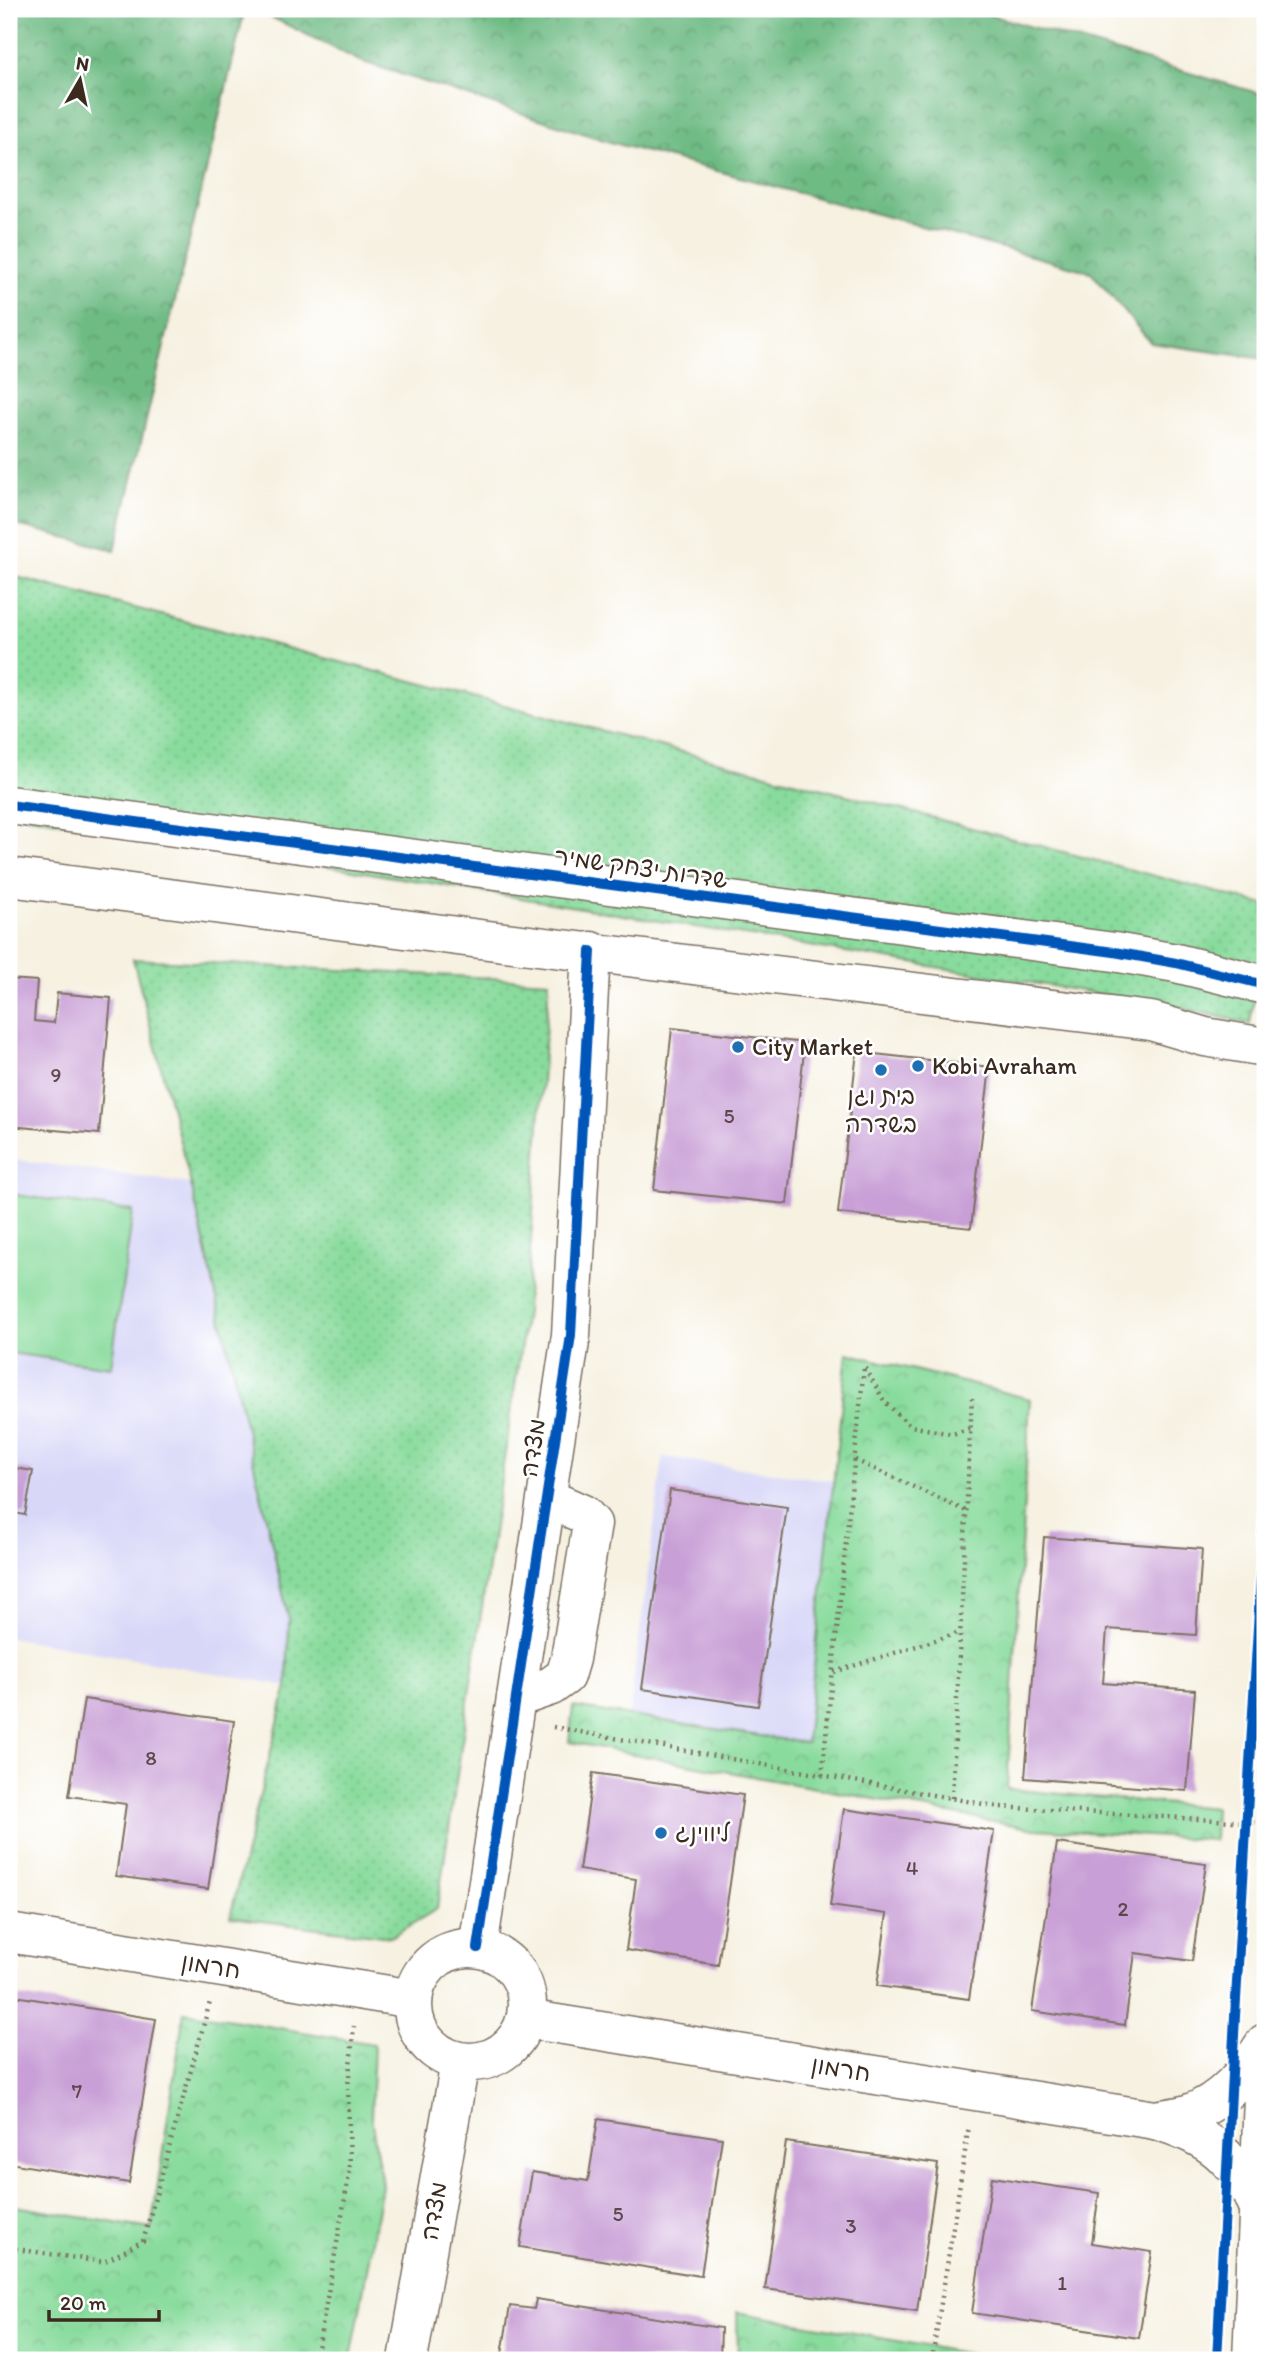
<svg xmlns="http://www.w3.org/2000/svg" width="1274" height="2369" font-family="Itim,'Playpen Sans Hebrew',sans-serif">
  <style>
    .built { fill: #d8d7f8 }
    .grass { fill: url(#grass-dots); stroke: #62825e; stroke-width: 2 }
    .forest { fill: url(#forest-crowns); stroke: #547251; stroke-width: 2 }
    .park { fill: url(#park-crowns); stroke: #62825e; stroke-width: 2 }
    .garden { fill: #89db9d; stroke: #62825e; stroke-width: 2 }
    .building { fill: #c89fd6 }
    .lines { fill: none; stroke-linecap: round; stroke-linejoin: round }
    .minor-casing { stroke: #7c7062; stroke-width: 41 }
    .path { stroke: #7c7062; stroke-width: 4.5; stroke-dasharray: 2 5; stroke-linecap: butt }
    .minor { stroke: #fff; stroke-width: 38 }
    .cycleway-casing { stroke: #fff; stroke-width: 15 }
    .cycleway { stroke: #0057b8; stroke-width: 10 }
    .poi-dot { fill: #1f6fb2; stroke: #fff; stroke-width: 2.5 }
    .labels { text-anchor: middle; stroke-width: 5; stroke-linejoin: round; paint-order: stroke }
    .number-label { font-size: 21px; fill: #5e474c }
    .street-label { font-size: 24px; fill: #3b2a1e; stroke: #fff }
    .poi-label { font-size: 24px; fill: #3b2a1e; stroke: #fff; text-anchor: start }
  </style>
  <defs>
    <pattern id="grass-dots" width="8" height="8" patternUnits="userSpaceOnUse" patternTransform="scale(1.75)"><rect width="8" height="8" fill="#89db9d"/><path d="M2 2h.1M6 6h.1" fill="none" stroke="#77bc87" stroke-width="1.8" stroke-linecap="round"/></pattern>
    <pattern id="forest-crowns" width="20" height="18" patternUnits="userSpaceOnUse" patternTransform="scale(1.75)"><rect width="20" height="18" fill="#6ebb84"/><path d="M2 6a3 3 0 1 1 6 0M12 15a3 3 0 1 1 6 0" fill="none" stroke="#5c986b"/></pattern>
    <pattern id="park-crowns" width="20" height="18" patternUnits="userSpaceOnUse" patternTransform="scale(1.75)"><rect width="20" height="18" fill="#89db9d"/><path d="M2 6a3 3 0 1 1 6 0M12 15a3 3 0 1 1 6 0" fill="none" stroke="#77bc87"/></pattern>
  </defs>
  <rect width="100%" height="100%" fill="#fff"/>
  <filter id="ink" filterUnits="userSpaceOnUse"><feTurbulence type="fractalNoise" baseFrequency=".0143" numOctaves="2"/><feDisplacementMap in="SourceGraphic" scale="14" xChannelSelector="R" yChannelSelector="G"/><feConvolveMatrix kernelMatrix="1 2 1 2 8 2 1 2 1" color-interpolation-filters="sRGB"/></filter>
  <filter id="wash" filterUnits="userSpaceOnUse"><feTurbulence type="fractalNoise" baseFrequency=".00686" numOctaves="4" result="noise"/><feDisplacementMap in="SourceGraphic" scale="28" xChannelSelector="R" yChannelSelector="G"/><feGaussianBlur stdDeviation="1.57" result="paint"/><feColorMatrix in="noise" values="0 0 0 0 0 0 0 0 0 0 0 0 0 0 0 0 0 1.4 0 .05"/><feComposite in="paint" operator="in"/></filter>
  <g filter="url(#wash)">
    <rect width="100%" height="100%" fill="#f6f1e1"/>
    <g class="built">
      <path d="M9 1159 191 1184 289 1620 287 1686 9 1637Z"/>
      <path d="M663 1457 833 1481 806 1743 629 1716Z"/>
    </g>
    <g class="grass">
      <path d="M9 575 1265 905V932L1250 1024 1183 1008 9 813Z"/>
      <path d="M133 959 549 981 526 1312 437 1909 390 1937 230 1917 287 1686 289 1620 191 1184Z"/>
    </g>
    <g class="forest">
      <path d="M9 9H245L115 550 9 523Z"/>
      <path d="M255 9H970L1265 95V359L1151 343 1091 272 610 142 360 61Z"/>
    </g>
    <g class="park">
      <path d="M847 1353 1030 1399 1007 1789 1215 1808 1214 1840 1035 1829 569 1742 573 1707 806 1743Z"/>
      <path d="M184 2012 374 2044 371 2117 382 2185 351 2360H9V2205L151 2229Z"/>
      <path d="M737 2312 975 2355 974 2360H738Z"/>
    </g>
    <path class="garden" d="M9 1194 133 1211 111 1367 9 1353Z"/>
    <g id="blocks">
      <g class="building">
        <path d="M9 979 37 981 34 1021 54 1023 57 993 111 998 99 1134 9 1126Z"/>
        <path d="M672 1028 805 1043 787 1204 654 1190Z"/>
        <path d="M857 1052 990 1067 971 1228 838 1213Z"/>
        <path d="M9 1467 33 1471 25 1515 9 1512Z"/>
        <path d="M670 1490 787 1507 758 1706 642 1689Z"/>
        <path d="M1044 1537 1202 1549 1196 1635 1107 1629 1103 1683 1195 1690 1187 1791 1025 1778Z"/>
        <path d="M84 1699 234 1721 208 1889 116 1876 126 1804 69 1796Z"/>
        <path d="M593 1773 743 1795 718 1965 626 1950 636 1879 579 1870Z"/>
        <path d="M844 1809 994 1831 969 1999 877 1986 887 1914 830 1906Z"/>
        <path d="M1057 1843 1206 1864 1192 1961 1135 1953 1125 2025 1032 2011Z"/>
        <path d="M9 1995 156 2019 129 2183 9 2163Z"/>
        <path d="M598 2119 722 2138 701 2276 520 2247 532 2172 588 2181Z"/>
        <path d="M786 2142 938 2164 917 2311 765 2289Z"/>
        <path d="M992 2177 1099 2193 1092 2243 1152 2252 1139 2338 972 2313Z"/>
        <path d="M536 2299 721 2328 720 2360H501L510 2306 534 2309Z"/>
      </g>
    </g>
  </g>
  <g filter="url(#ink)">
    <use href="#blocks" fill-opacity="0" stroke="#7c7062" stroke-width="2"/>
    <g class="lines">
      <defs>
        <g id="minor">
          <path d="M9 805 1114 952 1176 963 1265 985"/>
          <path d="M9 877 480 939 1151 1021 1205 1037 1265 1047"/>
          <path d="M516 1698 551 1686 565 1676 570 1659 592 1524 583 1514 547 1498"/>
          <path d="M9 1933 413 1999"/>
          <circle cx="470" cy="2005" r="57"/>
          <path d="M478 1948 571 1335 591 951"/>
          <path d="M526 2019 1155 2120C1210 2136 1236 2157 1259 2210"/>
          <path d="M1155 2120C1166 2118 1178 2117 1188 2114 1223 2102 1246 2073 1265 2043"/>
          <path d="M408 2360 460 2062"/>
          <path d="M1252 2360 1265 2050"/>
        </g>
      </defs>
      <use href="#minor" class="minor-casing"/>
      <g class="path">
        <path d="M865 1368 885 1402 910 1426 953 1434 970 1428"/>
        <path d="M855 1460 966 1511"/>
        <path d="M834 1672 961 1632"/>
        <path d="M553 1727 1000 1807 1265 1823"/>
        <path d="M822 1775 864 1367"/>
        <path d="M952 1798 972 1398"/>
        <path d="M9 2248 104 2262 143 2241 210 2002"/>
        <path d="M316 2360 350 2170 348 2086 354 2026"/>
        <path d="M932 2360 969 2126"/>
      </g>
      <use href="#minor" class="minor"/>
      <defs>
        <g id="cycleway">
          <path d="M9 805 1114 952 1176 963 1265 985"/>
          <path d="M478 1948 571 1335 591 951"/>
          <path d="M1217 2360 1235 2016 1265 1509"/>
        </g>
      </defs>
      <use href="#cycleway" class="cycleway-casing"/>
      <use href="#cycleway" class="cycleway"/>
    </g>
  </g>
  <g class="poi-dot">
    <circle cx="738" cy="1047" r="7"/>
    <circle cx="918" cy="1066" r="7"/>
    <circle cx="881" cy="1070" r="7"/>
    <circle cx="661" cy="1833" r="7"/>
  </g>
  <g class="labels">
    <g class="number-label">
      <text x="56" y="1082">9</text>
      <text x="729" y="1123">5</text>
      <text x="151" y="1765">8</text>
      <text x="912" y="1875">4</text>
      <text x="1123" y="1916">2</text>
      <text x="77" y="2098">7</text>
      <text x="618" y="2221">5</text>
      <text x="851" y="2233">3</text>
      <text x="1062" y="2290">1</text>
    </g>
    <g class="street-label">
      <text transform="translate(641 868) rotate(8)" y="8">שדרות יצחק שמיר</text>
      <text transform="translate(533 1448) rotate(-81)" y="8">מצדה</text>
      <text transform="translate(211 1966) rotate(9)" y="8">חרמון</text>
      <text transform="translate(841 2069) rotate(9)" y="8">חרמון</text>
      <text transform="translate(434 2211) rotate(-80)" y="8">מצדה</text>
    </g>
    <g class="poi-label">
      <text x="752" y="1055">City Market</text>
      <text x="932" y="1074">Kobi Avraham</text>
      <text x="881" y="1104" text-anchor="middle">בית וגן<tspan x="881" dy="28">בשדרה</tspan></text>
      <text x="675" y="1841">ליווינג</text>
    </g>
  </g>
  <rect width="1274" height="2369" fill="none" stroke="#fff" stroke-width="35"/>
  <g transform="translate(80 80) rotate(9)" stroke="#ffffff" stroke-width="5" paint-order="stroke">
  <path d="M0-5L12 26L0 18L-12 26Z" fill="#3b2a1e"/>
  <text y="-10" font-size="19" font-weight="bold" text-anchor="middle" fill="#3b2a1e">N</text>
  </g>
  <path d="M49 2310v10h110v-10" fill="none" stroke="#3b2a1e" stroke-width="3.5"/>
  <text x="60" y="2310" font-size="21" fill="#3b2a1e" stroke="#ffffff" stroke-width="5" paint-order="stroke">20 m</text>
</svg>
